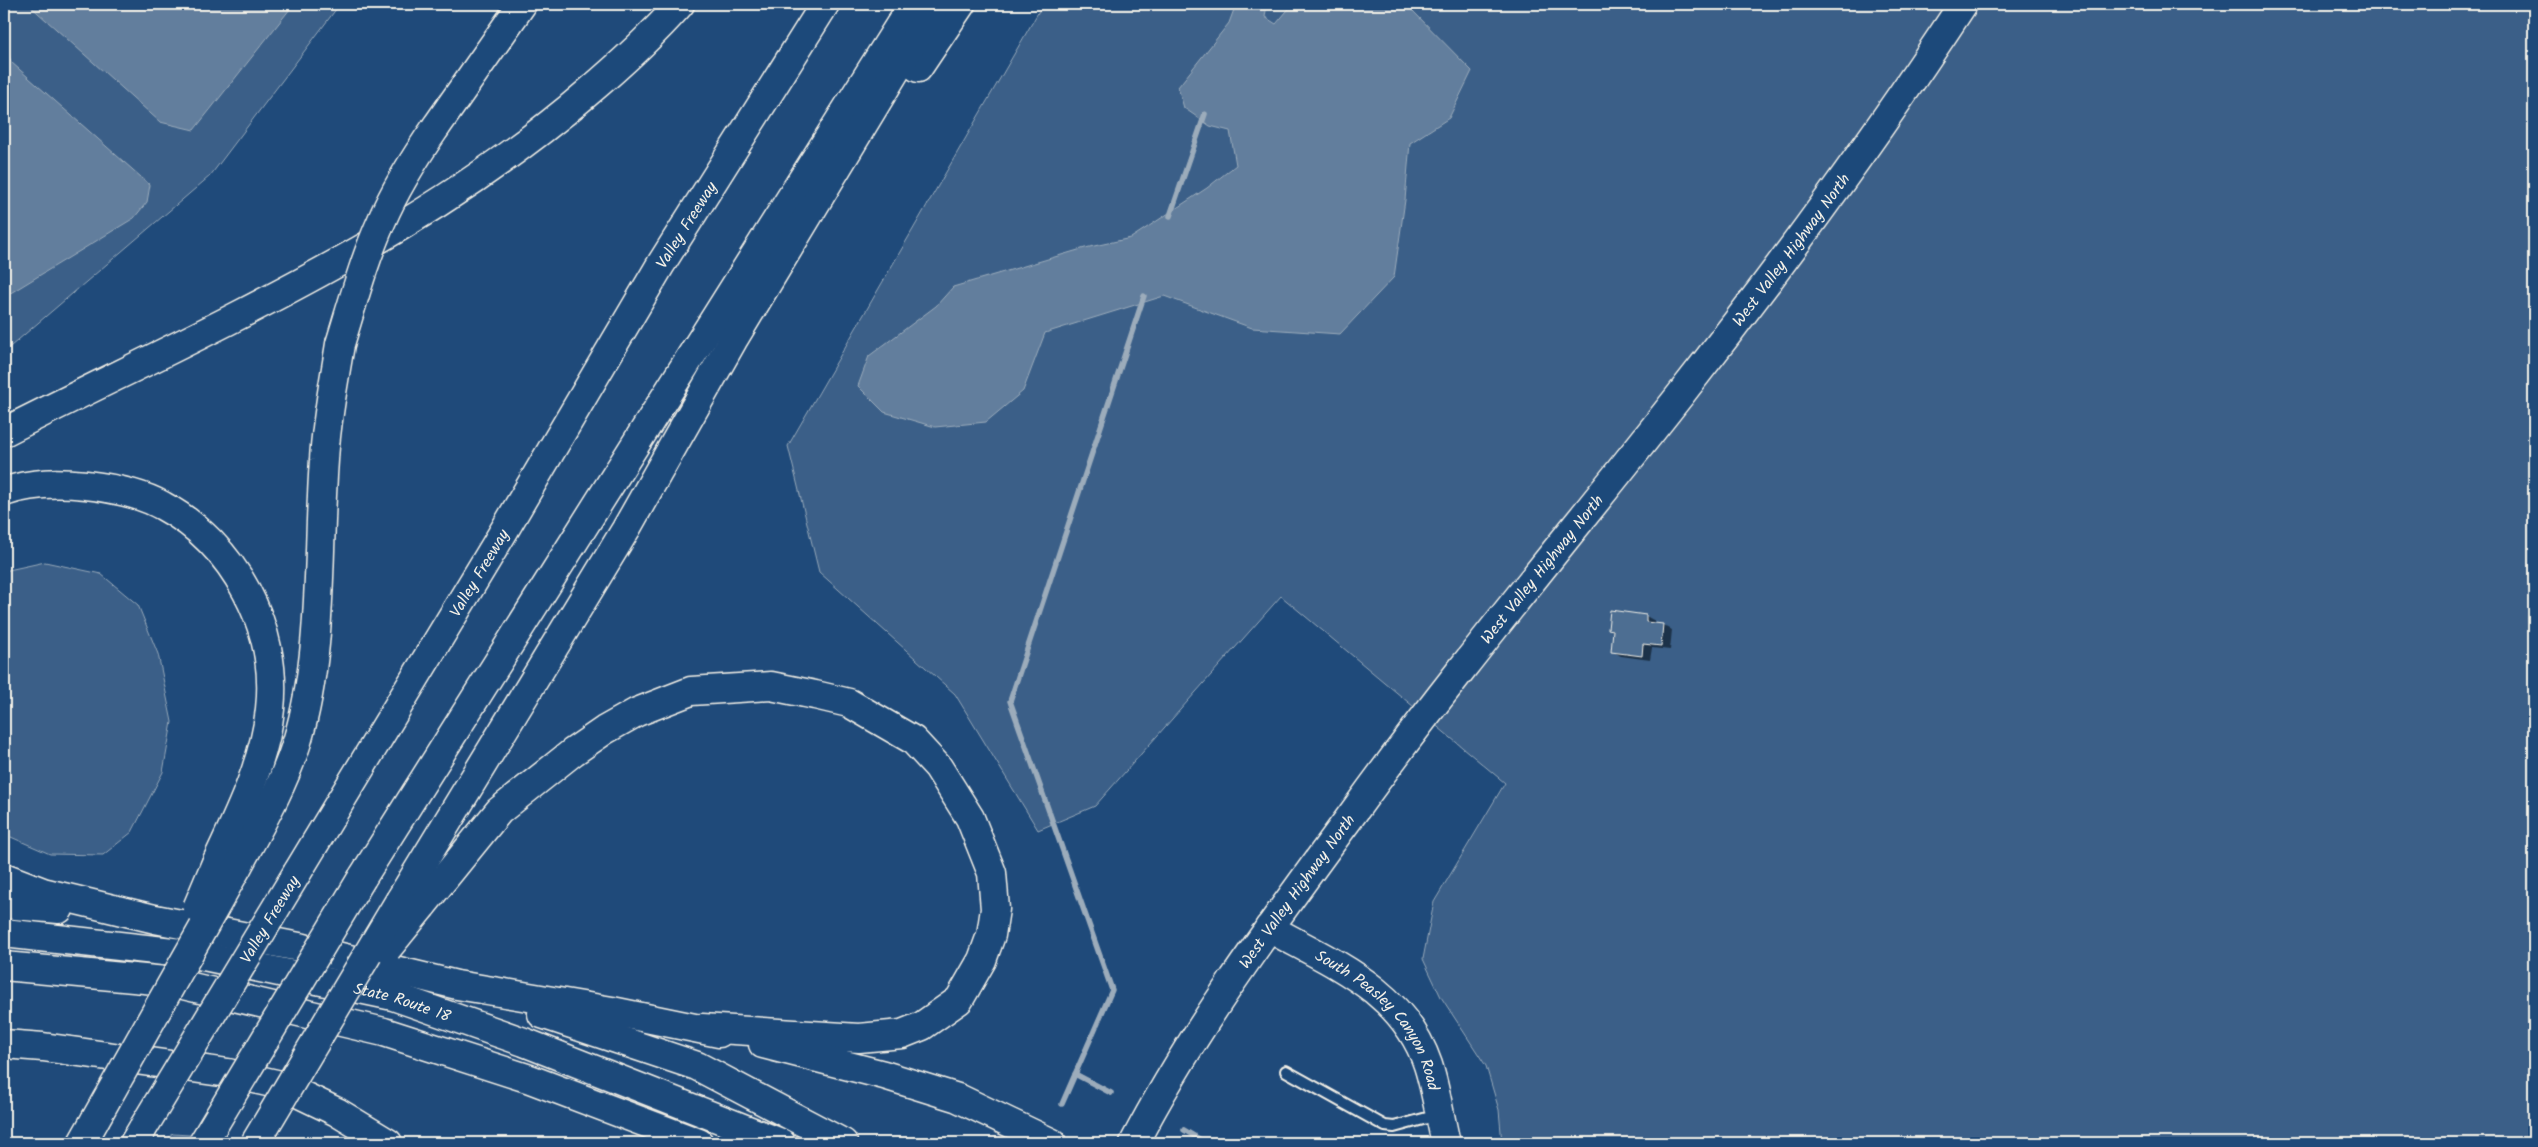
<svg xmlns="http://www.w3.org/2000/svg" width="2538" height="1147" font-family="Kalam,sans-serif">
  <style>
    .green { fill: #3a5f88; stroke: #97a8b8 }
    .water { fill: #627e9d; stroke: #9cacbb }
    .shadow { fill: #0007 }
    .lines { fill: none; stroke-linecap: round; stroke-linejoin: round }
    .stream { stroke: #9cacbb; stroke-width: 5.5 }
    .building { fill: #4d6e92; stroke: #f4f1e8 }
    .service-casing { stroke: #f4f1e8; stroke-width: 14 }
    .secondary-casing { stroke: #f4f1e8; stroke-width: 31 }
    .motorway-casing { stroke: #f4f1e8; stroke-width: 31 }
    .service { stroke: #1f4a7a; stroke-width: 10 }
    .secondary { stroke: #1f4a7a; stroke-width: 28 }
    .motorway { stroke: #1f4a7a; stroke-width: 28 }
    .motorway-bridge-casing { stroke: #f4f1e8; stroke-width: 31; stroke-linecap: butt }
    .motorway-bridge { stroke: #1f4a7a; stroke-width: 28 }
    .labels { text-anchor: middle; stroke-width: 4; stroke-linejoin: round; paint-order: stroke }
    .street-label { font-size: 16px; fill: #f4f1e8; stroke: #1f4a7a }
  </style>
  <rect width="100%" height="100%" fill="#1f4a7a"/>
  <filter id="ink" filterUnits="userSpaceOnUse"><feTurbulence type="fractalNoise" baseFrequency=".02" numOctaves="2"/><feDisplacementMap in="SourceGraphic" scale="10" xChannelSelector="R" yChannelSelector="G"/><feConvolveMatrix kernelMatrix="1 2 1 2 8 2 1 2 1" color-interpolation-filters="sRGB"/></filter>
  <g filter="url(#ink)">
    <g class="green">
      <path d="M4 4H340L210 176 4 352Z"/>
      <path d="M1043 4H2534V1143H1502L1499 1110 1486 1066 1441 997 1423 959 1434 902 1505 783 1281 596 1095 806 1038 830 955 694 819 572 788 446Z"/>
      <path d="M45 562 101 574 138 605 158 654 172 722 163 772 132 832 103 855 50 854 4 834V571Z"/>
      <path d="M172 1133 173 1134 190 1135 185 1143H166Z"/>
    </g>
    <g class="water">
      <path d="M28 4H294L194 130 160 122Z"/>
      <path d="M1236 4H1267L1265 17 1276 24 1292 5 1296 4H1402L1409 7 1472 71 1449 118 1410 143 1405 200 1394 277 1340 334 1252 328 1164 296 1045 333 1023 391 986 422 935 427 884 412 858 386 869 356 936 306 953 287 1085 248 1131 238 1207 188 1236 165 1230 131 1210 126 1184 108 1178 87 1229 23Z"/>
      <path d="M4 41 11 62 150 185 147 202 134 218 4 297Z"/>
    </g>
    <path class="shadow" d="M1646 616 1655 621V624L1663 625 1672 630 1670 650 1652 648 1650 660 1621 656 1612 651 1614 632 1609 629Z"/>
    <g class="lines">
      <g class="stream">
        <path d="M1170 216 1205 114"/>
        <path d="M1075 1074 1111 1093"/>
        <path d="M1062 1104 1112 990 1010 701 1144 296"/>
        <path d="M1184 1130 1206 1143"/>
      </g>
    </g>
    <path class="building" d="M1610 610 1646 615V622L1663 624 1661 646 1643 644 1642 656 1611 652 1613 630 1608 629Z"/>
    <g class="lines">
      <defs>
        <path id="service" d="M1286 1071 1385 1126 1394 1127 1438 1115"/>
        <g id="secondary">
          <path id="s1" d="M1269 928C1332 963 1403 990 1428 1065 1436 1090 1440 1118 1446 1143"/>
          <path id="s2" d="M1134 1143C1195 1026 1275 919 1353 813 1457 669 1571 534 1681 394 1780 268 1875 138 1963 4"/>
        </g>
        <g id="motorway">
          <path d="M918 68 961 4"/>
          <path d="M436 127 522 4"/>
          <path d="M4 432C203 331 415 241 586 94 619 66 652 36 680 4"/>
          <path d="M4 492C31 482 58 482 86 485 112 488 140 493 163 506 234 544 279 628 270 709 265 761 238 816 216 863"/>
          <path d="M237 868C259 827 283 787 297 742 324 651 317 554 324 460 326 421 334 382 340 344"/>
          <path id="s3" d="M297 873 495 546 661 264 825 4"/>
          <path d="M4 877 43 892 155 919 304 948 457 985 612 1011 719 1033"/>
          <path d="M362 878 913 4"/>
          <path d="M400 900 626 529 733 340 936 4"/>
          <path d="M4 904 59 909"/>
          <path d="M422 906 499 811 573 752 605 730 637 712 691 691 771 686 815 695 849 703 913 740 938 767 970 818 992 873 995 909 991 935 982 960 959 1000 922 1026 902 1034 859 1038 702 1028"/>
          <path id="s4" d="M4 933 199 955 393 996 524 1042 781 1143"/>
          <path d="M4 966 166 981 384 1032 530 1079 699 1143"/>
          <path d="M542 1014 697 1066 843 1143"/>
          <path d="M4 1044 43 1047 228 1073 281 1085 337 1112 388 1143"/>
          <path d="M763 1044 884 1075 958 1098 1052 1143"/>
          <path d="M82 1143 95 1120"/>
          <path d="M134 1143 143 1128"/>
        </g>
      </defs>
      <use href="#service" class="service-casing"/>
      <use href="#secondary" class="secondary-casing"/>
      <use href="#motorway" class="motorway-casing"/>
      <use href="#service" class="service"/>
      <use href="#secondary" class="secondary"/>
      <use href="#motorway" class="motorway"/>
      <defs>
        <g id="motorway-bridge">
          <path d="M340 344C353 302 364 260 382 220 396 187 416 156 436 127"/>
          <path d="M197 908 216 863"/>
          <path d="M387 949 422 906"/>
          <path d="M95 1120 237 868"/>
          <path id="s5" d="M143 1128 297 873"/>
          <path d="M203 1143 362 878"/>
          <path d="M255 1143 400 900"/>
        </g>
      </defs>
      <use href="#motorway-bridge" class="motorway-bridge-casing"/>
      <use href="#motorway-bridge" class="motorway-bridge"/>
    </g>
  </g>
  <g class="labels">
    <g class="street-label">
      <text dy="6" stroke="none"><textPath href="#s3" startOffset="756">Valley Freeway</textPath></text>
      <text dy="6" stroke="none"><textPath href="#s2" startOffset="1110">West Valley Highway North</textPath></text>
      <text dy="6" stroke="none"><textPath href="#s2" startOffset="705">West Valley Highway North</textPath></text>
      <text dy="6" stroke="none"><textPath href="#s3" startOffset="351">Valley Freeway</textPath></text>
      <text dy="6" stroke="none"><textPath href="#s2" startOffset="300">West Valley Highway North</textPath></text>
      <text dy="6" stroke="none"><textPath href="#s5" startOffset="244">Valley Freeway</textPath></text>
      <text dy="6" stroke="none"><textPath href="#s4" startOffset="405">State Route 18</textPath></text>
      <text dy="6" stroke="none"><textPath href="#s1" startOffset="148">South Peasley Canyon Road</textPath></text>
    </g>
  </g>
  <rect width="2538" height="1147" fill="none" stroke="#1f4a7a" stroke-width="20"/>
  <rect x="10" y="10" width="2518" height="1127" fill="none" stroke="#f4f1e8" stroke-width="2" filter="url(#ink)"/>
</svg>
